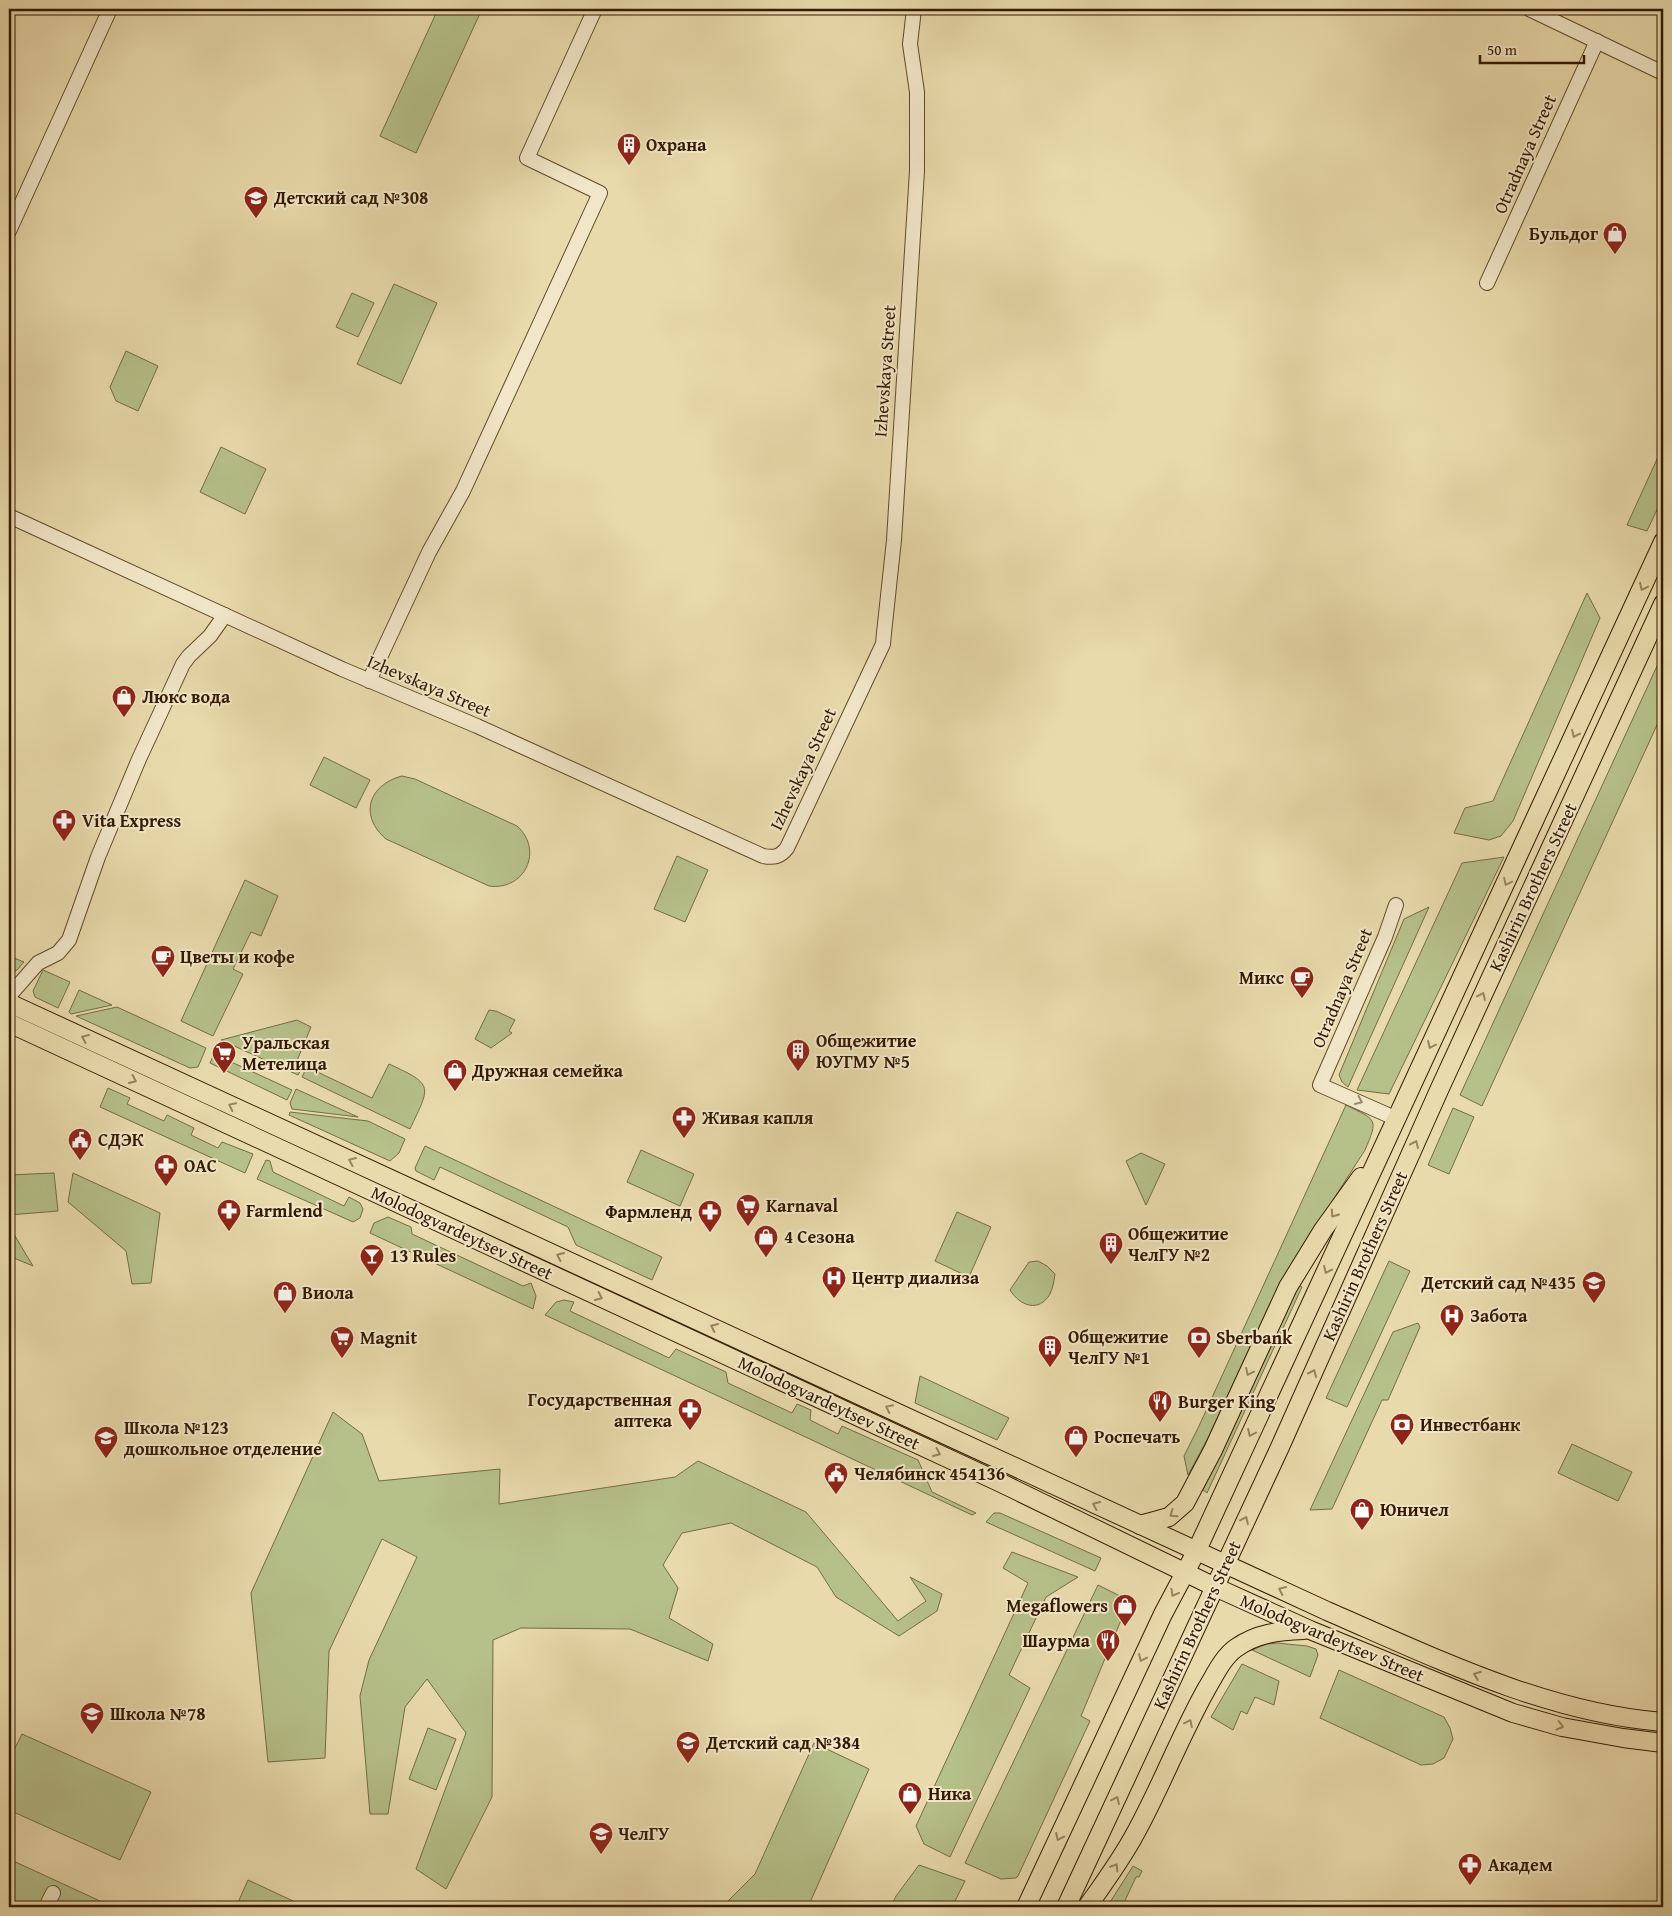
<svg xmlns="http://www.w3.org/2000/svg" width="1672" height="1916" font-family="'Gentium Book Plus',serif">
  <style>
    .green { fill: #b6c089; stroke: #756c44 }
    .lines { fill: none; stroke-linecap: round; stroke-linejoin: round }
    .minor-casing { stroke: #61492b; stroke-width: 16 }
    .major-casing { stroke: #341900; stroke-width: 20 }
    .minor { stroke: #f1e7c8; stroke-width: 14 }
    .major { stroke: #e9daab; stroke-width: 18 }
    .oneway { stroke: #98835e }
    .oneway2 { stroke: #9c8a6e }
    .labels { text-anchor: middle; stroke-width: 4; stroke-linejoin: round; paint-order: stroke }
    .poi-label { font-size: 18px; font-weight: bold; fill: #341900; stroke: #f1e7c8; text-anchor: start }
    .street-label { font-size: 18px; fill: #341900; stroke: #f1e7c8 }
  </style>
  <rect width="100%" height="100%" fill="#e9daab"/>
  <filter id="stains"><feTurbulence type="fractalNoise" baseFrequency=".004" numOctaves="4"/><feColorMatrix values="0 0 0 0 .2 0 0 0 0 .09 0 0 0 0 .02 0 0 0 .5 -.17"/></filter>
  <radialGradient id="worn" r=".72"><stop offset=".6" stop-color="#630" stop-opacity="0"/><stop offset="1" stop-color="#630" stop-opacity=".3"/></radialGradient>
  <g class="green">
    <path d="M438 9H482L416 153 380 136Z"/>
    <path d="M394 284 437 303 401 384 357 364Z"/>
    <path d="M352 293 374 303 358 337 336 327Z"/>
    <path d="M126 351 158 366 138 411 116 401 110 387Z"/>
    <path d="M1663 446V497L1647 531 1627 525Z"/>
    <path d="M221 447 266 469 245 514 200 492Z"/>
    <path d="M1587 593 1600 618 1513 821 1501 836 1489 840 1454 833 1465 808 1493 801Z"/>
    <path d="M1663 653V712L1482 1106 1460 1095Z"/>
    <path d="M324 757 370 780 356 808 310 785Z"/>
    <path d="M402 776 415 779 517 826C544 850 525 891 489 886L386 839C359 816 368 785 402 776Z"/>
    <path d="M677 856 708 870 685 922 654 909Z"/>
    <path d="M1504 857 1389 1094 1357 1090 1462 863Z"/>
    <path d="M245 880 278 896 261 936 251 932 233 969 243 974 213 1036 181 1021Z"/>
    <path d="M1429 907 1348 1087 1342 1082 1339 1075 1404 919Z"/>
    <path d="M9 956 24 962 17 970 9 975Z"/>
    <path d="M43 970 70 982 58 1008 35 997 33 991Z"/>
    <path d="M79 990 112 1005 71 1014 69 1012Z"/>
    <path d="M117 1007 206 1048 198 1067 190 1068 76 1016Z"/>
    <path d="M489 1010 496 1011 515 1020 509 1031 512 1033 491 1048 475 1039Z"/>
    <path d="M297 1020 311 1027 296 1063 303 1066 298 1075 221 1040Z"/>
    <path d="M214 1054 292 1090 287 1100 210 1063Z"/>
    <path d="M389 1064C435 1085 430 1086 410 1129L302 1077 307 1067 372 1098Z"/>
    <path d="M108 1088 130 1098 127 1104 164 1121 167 1115 194 1128 191 1135 218 1148 222 1142 253 1154 245 1173 100 1107Z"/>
    <path d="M296 1089 358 1117 292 1109 290 1103Z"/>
    <path d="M1346 1105C1376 1120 1379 1118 1365 1150L1280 1283 1208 1438 1188 1475 1184 1456 1199 1426Z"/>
    <path d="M1453 1108 1474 1117 1449 1174 1428 1165Z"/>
    <path d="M290 1112 368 1121 405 1139 399 1153 390 1161 289 1115Z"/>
    <path d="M425 1146 662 1257 652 1280 576 1245 568 1227 440 1167 434 1180 416 1171 415 1168Z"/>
    <path d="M641 1150 694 1174 680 1206 627 1182Z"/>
    <path d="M1141 1153 1165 1164 1146 1205 1126 1161Z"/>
    <path d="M266 1160 270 1161 273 1172 344 1206 349 1197 360 1203 363 1209 360 1218 353 1222 257 1179Z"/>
    <path d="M54 1173 58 1211 9 1215V1175Z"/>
    <path d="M73 1173 160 1213 151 1283 132 1284 126 1251 68 1202Z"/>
    <path d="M957 1212 991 1227 969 1277 935 1261Z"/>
    <path d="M388 1217 411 1227 412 1234 523 1286 531 1283 536 1296 533 1309 370 1233 374 1223Z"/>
    <path d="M9 1226 33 1266 9 1256Z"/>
    <path d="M1038 1261 1047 1266 1055 1274C1054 1280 1053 1288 1050 1294 1039 1313 1020 1306 1010 1290L1029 1262Z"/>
    <path d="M1389 1261 1410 1271 1347 1407 1326 1398Z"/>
    <path d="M1298 1285 1302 1287 1207 1493 1203 1490Z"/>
    <path d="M564 1300 574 1302 570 1311 669 1358 676 1349 726 1372 728 1383 792 1413 797 1404 811 1410 810 1420 838 1434 842 1426 918 1460 932 1492 976 1513 972 1515 545 1315 556 1302Z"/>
    <path d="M1418 1323 1420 1327 1388 1400H1382L1332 1509 1310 1510 1393 1332Z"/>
    <path d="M920 1376 1009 1418 997 1440 915 1403Z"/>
    <path d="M333 1412 362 1434 379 1481 500 1469 499 1504 675 1477 698 1461 806 1512 898 1621 926 1601 910 1577 942 1594 937 1611 899 1636 836 1597 817 1567 731 1523 682 1533 663 1565 678 1588 669 1618 713 1644 708 1661 630 1629 521 1628 493 1640 492 1797 446 1889 416 1869 466 1733 427 1679 405 1707 388 1814H370L360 1696 369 1660 417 1557 382 1539 329 1651 325 1758 268 1762 251 1593Z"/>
    <path d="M1572 1444 1632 1472 1618 1501 1558 1473Z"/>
    <path d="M994 1513H1000L1101 1558 1095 1571 986 1522Z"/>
    <path d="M1012 1552 1078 1577 1046 1597 1009 1675 1030 1688 950 1857 924 1844 916 1826 1028 1583 1003 1568Z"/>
    <path d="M1098 1585 1126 1599 1127 1606 1081 1716 1090 1721 1018 1876 1016 1878 1001 1879 965 1863Z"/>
    <path d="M1277 1643 1307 1646 1316 1649 1318 1655 1310 1677 1252 1650 1267 1644Z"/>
    <path d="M1242 1664 1279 1681 1274 1705 1255 1697 1247 1714 1241 1711 1233 1730 1211 1717Z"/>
    <path d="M1339 1670 1444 1717 1450 1728 1453 1739 1444 1758 1433 1764 1421 1765 1320 1718Z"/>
    <path d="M428 1728 456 1739 436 1790 409 1779Z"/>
    <path d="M22 1734 151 1792 120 1860 9 1810V1745L15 1748Z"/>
    <path d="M814 1743 869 1769 808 1907H725L727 1902 755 1874Z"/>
    <path d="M9 1859 113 1907H9Z"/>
    <path d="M919 1865 965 1881 952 1907H891L896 1896Z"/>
    <path d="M1133 1866 1142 1871 1139 1877H1136L1122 1907H1107Z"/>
    <path d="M248 1880 306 1907H236Z"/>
  </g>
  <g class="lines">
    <defs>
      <g id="minor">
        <path d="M1529 9 1663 73"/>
        <path d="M9 231 110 9"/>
        <path d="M1487 283 1597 41"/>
        <path d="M9 516 342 669 477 726 763 856C774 858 780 857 787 848L883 644 884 633 894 540 917 171V92L910 44 914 9"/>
        <path d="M369 681 429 552 463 491 600 193 527 158 595 9"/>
        <path d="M1396 905 1385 937 1320 1085 1397 1119"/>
        <path d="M9 996 38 963 58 953 69 940 98 857 139 759 183 664 189 656 210 636 225 615"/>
        <path d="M46 1907 53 1893"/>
      </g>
      <g id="major">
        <path d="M9 1003 1327 1611C1433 1657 1546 1713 1663 1722"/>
        <path d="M9 1023 999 1482 1215 1587 1310 1630 1513 1713 1562 1727 1623 1738 1663 1743"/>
        <path d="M1140 1525 1169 1517 1185 1503 1213 1450 1288 1287 1323 1230 1361 1177"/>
        <path d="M1026 1907 1163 1614 1197 1550 1663 542"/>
        <path d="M1066 1907 1280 1447 1440 1088 1663 604"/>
        <path d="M1087 1907C1104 1883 1121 1860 1135 1834 1161 1787 1180 1736 1207 1688 1215 1675 1223 1657 1236 1648 1257 1633 1279 1631 1304 1630"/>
      </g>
    </defs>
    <use href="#minor" class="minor-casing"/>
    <use href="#major" class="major-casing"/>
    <use href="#minor" class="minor"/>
    <use href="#major" class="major"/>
  </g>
  <defs><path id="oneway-chevron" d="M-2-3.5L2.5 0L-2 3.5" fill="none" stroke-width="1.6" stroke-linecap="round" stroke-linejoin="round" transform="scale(1.25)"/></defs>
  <g class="oneway">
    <use href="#oneway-chevron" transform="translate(1643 587) rotate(115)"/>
    <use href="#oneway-chevron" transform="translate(1575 734) rotate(115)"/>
    <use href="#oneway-chevron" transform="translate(1507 882) rotate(115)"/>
    <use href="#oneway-chevron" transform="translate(1482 996) rotate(-65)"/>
    <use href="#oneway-chevron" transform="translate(85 1038) rotate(-156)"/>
    <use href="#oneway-chevron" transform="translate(1431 1045) rotate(115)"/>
    <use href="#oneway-chevron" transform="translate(133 1080) rotate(25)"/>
    <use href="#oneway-chevron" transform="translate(232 1106) rotate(-154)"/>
    <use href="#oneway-chevron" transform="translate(1415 1144) rotate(-66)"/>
    <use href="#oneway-chevron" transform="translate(352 1161) rotate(-156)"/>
    <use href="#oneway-chevron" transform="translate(1334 1214) rotate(125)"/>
    <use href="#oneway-chevron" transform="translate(560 1256) rotate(-155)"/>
    <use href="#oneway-chevron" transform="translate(1327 1270) rotate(115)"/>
    <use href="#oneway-chevron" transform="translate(599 1297) rotate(25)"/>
    <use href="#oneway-chevron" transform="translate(714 1327) rotate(-155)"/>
    <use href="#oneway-chevron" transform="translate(1249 1372) rotate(115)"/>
    <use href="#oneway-chevron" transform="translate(1313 1373) rotate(-66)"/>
    <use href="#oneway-chevron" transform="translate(889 1408) rotate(-154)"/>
    <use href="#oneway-chevron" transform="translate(1251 1433) rotate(115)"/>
    <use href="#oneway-chevron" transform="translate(937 1453) rotate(25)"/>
    <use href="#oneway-chevron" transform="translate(1096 1505) rotate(-155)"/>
    <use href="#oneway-chevron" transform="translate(1173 1514) rotate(145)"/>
    <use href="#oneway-chevron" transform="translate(1245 1520) rotate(-65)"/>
    <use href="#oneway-chevron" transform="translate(1282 1590) rotate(-155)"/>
    <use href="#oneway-chevron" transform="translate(1174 1593) rotate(119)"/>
    <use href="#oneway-chevron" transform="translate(1142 1658) rotate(115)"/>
    <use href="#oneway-chevron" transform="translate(1477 1675) rotate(-159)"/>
    <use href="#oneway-chevron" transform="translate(1189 1723) rotate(-64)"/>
    <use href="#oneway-chevron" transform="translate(1560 1726) rotate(14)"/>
    <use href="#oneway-chevron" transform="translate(1116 1800) rotate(-65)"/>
    <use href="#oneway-chevron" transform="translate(1059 1837) rotate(115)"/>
    <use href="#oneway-chevron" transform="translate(1115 1867) rotate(-57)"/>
  </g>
  <use class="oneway2" href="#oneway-chevron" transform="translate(1359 1101) rotate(25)"/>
  <defs>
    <symbol id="building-pin" viewBox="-11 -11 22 30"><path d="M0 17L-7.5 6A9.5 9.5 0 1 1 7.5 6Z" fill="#8f2418" stroke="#f1e7c8"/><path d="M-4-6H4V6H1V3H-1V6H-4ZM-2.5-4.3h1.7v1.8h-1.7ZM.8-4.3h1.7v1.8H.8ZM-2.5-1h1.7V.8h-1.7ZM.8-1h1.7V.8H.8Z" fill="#fff"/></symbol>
    <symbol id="school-pin" viewBox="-11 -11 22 30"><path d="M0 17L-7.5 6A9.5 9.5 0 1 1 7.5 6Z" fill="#8f2418" stroke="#f1e7c8"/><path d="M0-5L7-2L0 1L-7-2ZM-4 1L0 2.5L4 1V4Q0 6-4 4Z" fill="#fff"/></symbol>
    <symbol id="shop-pin" viewBox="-11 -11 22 30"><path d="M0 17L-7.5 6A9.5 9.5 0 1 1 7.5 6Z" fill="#8f2418" stroke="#f1e7c8"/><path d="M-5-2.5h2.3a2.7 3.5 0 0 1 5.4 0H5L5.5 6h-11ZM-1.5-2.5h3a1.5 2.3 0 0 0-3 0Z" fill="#fff"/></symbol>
    <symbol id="pharmacy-pin" viewBox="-11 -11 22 30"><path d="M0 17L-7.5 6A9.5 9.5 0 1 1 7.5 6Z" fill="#8f2418" stroke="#f1e7c8"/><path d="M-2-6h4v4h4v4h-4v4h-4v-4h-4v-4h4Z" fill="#fff"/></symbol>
    <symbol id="cafe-pin" viewBox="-11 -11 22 30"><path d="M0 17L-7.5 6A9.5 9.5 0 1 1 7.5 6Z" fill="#8f2418" stroke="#f1e7c8"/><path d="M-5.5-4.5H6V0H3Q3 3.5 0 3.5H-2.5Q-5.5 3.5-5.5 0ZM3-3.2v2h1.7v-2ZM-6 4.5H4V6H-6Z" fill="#fff"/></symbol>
    <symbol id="supermarket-pin" viewBox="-11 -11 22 30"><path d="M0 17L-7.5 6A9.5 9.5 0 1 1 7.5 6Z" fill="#8f2418" stroke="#f1e7c8"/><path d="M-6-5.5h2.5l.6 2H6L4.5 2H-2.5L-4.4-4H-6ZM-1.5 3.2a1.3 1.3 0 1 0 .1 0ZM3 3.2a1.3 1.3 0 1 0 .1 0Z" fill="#fff"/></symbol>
    <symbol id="civic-pin" viewBox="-11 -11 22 30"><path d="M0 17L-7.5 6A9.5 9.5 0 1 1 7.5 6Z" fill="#8f2418" stroke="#f1e7c8"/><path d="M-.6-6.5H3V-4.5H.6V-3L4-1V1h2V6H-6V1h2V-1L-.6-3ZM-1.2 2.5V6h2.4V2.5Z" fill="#fff"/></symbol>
    <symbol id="bar-pin" viewBox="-11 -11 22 30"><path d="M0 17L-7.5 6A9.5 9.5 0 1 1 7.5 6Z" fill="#8f2418" stroke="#f1e7c8"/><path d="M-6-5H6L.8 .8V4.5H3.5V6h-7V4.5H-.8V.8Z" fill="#fff"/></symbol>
    <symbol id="hospital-pin" viewBox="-11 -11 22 30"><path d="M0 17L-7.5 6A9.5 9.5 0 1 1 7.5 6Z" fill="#8f2418" stroke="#f1e7c8"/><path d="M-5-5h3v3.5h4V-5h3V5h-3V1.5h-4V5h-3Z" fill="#fff"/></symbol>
    <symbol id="bank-pin" viewBox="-11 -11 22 30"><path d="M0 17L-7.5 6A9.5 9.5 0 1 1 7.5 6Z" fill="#8f2418" stroke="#f1e7c8"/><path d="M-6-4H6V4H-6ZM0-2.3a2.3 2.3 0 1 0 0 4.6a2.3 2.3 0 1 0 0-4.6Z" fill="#fff"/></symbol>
    <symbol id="restaurant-pin" viewBox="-11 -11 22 30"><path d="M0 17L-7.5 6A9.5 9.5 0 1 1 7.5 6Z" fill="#8f2418" stroke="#f1e7c8"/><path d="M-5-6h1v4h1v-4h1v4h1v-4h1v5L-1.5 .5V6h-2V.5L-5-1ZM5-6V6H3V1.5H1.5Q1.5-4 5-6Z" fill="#fff"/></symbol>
    <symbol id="university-pin" viewBox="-11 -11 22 30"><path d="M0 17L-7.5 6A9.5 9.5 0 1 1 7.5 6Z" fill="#8f2418" stroke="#f1e7c8"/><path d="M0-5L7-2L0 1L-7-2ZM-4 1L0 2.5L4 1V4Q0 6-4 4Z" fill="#fff"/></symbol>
  </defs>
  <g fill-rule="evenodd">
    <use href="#building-pin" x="615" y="131" width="28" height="38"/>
    <use href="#school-pin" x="242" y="184" width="28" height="38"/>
    <use href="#shop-pin" x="1601" y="220" width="28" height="38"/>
    <use href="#shop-pin" x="110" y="683" width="28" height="38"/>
    <use href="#pharmacy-pin" x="50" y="807" width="28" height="38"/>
    <use href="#cafe-pin" x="149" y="943" width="28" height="38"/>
    <use href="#cafe-pin" x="1288" y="964" width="28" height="38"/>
    <use href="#building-pin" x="784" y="1037" width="28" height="38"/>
    <use href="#supermarket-pin" x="210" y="1039" width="28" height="38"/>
    <use href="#shop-pin" x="441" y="1057" width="28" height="38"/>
    <use href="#pharmacy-pin" x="670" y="1104" width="28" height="38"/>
    <use href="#civic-pin" x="66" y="1126" width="28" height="38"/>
    <use href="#pharmacy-pin" x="152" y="1152" width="28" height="38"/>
    <use href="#supermarket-pin" x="734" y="1192" width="28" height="38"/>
    <use href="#pharmacy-pin" x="215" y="1197" width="28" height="38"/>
    <use href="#pharmacy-pin" x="696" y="1198" width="28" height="38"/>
    <use href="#shop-pin" x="752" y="1223" width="28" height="38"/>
    <use href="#building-pin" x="1097" y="1230" width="28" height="38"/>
    <use href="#bar-pin" x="358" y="1242" width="28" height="38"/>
    <use href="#hospital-pin" x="820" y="1264" width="28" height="38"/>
    <use href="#school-pin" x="1580" y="1269" width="28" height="38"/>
    <use href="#shop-pin" x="271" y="1279" width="28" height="38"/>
    <use href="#hospital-pin" x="1438" y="1302" width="28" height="38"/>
    <use href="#supermarket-pin" x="328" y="1324" width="28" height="38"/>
    <use href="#bank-pin" x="1185" y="1324" width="28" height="38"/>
    <use href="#building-pin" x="1036" y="1333" width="28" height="38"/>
    <use href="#restaurant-pin" x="1146" y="1388" width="28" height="38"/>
    <use href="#pharmacy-pin" x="676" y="1396" width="28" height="38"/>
    <use href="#bank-pin" x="1388" y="1411" width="28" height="38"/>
    <use href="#shop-pin" x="1062" y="1423" width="28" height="38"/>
    <use href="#school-pin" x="92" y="1424" width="28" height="38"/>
    <use href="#civic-pin" x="822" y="1460" width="28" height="38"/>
    <use href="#shop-pin" x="1348" y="1496" width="28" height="38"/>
    <use href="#shop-pin" x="1111" y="1592" width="28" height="38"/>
    <use href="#restaurant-pin" x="1094" y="1627" width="28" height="38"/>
    <use href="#school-pin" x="78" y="1700" width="28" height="38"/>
    <use href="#school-pin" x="674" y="1729" width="28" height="38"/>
    <use href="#shop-pin" x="896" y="1780" width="28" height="38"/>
    <use href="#university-pin" x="587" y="1820" width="28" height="38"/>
    <use href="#pharmacy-pin" x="1456" y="1851" width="28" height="38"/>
  </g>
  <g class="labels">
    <g class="poi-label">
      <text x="646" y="151">Охрана</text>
      <text x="274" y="204">Детский сад №308</text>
      <text x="1598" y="240" text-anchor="end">Бульдог</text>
      <text x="142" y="703">Люкс вода</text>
      <text x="82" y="827">Vita Express</text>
      <text x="180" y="963">Цветы и кофе</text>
      <text x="1284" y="984" text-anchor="end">Микс</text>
      <text x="816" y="1047">Общежитие<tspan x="816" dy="21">ЮУГМУ №5</tspan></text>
      <text x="242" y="1049">Уральская<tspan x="242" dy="21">Метелица</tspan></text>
      <text x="472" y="1077">Дружная семейка</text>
      <text x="702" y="1124">Живая капля</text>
      <text x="98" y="1146">СДЭК</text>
      <text x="184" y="1172">ОАС</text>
      <text x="766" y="1212">Karnaval</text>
      <text x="246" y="1217">Farmlend</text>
      <text x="692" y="1218" text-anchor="end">Фармленд</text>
      <text x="1128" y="1240">Общежитие<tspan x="1128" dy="21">ЧелГУ №2</tspan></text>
      <text x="784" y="1243">4 Сезона</text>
      <text x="390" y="1262">13 Rules</text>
      <text x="852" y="1284">Центр диализа</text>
      <text x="1576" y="1289" text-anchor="end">Детский сад №435</text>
      <text x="302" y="1299">Виола</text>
      <text x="1470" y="1322">Забота</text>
      <text x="1068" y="1343">Общежитие<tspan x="1068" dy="21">ЧелГУ №1</tspan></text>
      <text x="360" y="1344">Magnit</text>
      <text x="1216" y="1344">Sberbank</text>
      <text x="672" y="1406" text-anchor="end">Государственная<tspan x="672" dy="21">аптека</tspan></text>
      <text x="1178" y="1408">Burger King</text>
      <text x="1420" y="1431">Инвестбанк</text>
      <text x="124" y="1434">Школа №123<tspan x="124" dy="21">дошкольное отделение</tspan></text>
      <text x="1094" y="1443">Роспечать</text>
      <text x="854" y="1480">Челябинск 454136</text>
      <text x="1380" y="1516">Юничел</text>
      <text x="1108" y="1612" text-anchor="end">Megaflowers</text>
      <text x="1090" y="1647" text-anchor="end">Шаурма</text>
      <text x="110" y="1720">Школа №78</text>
      <text x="706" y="1749">Детский сад №384</text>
      <text x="928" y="1800">Ника</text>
      <text x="618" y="1840">ЧелГУ</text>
      <text x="1488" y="1871">Академ</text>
    </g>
    <g class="street-label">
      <text transform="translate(1525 154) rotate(-66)" y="6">Otradnaya Street</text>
      <text transform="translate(885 371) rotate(-86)" y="6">Izhevskaya Street</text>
      <text transform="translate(429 686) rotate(23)" y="6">Izhevskaya Street</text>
      <text transform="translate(803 769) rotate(-65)" y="6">Izhevskaya Street</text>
      <text transform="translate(1533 887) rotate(-65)" y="6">Kashirin Brothers Street</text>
      <text transform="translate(1342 988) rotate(-67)" y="6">Otradnaya Street</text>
      <text transform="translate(462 1233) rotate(25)" y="6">Molodogvardeytsev Street</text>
      <text transform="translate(1365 1256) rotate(-66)" y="6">Kashirin Brothers Street</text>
      <text transform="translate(829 1403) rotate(25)" y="6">Molodogvardeytsev Street</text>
      <text transform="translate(1197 1625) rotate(-65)" y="6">Kashirin Brothers Street</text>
      <text transform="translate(1332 1638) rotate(23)" y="6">Molodogvardeytsev Street</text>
    </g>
  </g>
  <rect width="1672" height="1916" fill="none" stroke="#e9daab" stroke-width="30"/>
  <rect x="10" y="10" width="1652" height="1896" fill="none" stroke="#341900" stroke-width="2.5"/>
  <rect x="15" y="15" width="1642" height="1886" fill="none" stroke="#341900"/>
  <path d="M1480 55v8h104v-8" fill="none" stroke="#341900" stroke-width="2.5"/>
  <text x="1487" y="55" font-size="15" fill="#341900" stroke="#f1e7c8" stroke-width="4" paint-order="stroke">50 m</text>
  <rect width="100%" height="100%" filter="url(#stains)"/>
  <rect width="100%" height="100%" fill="url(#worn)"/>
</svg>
